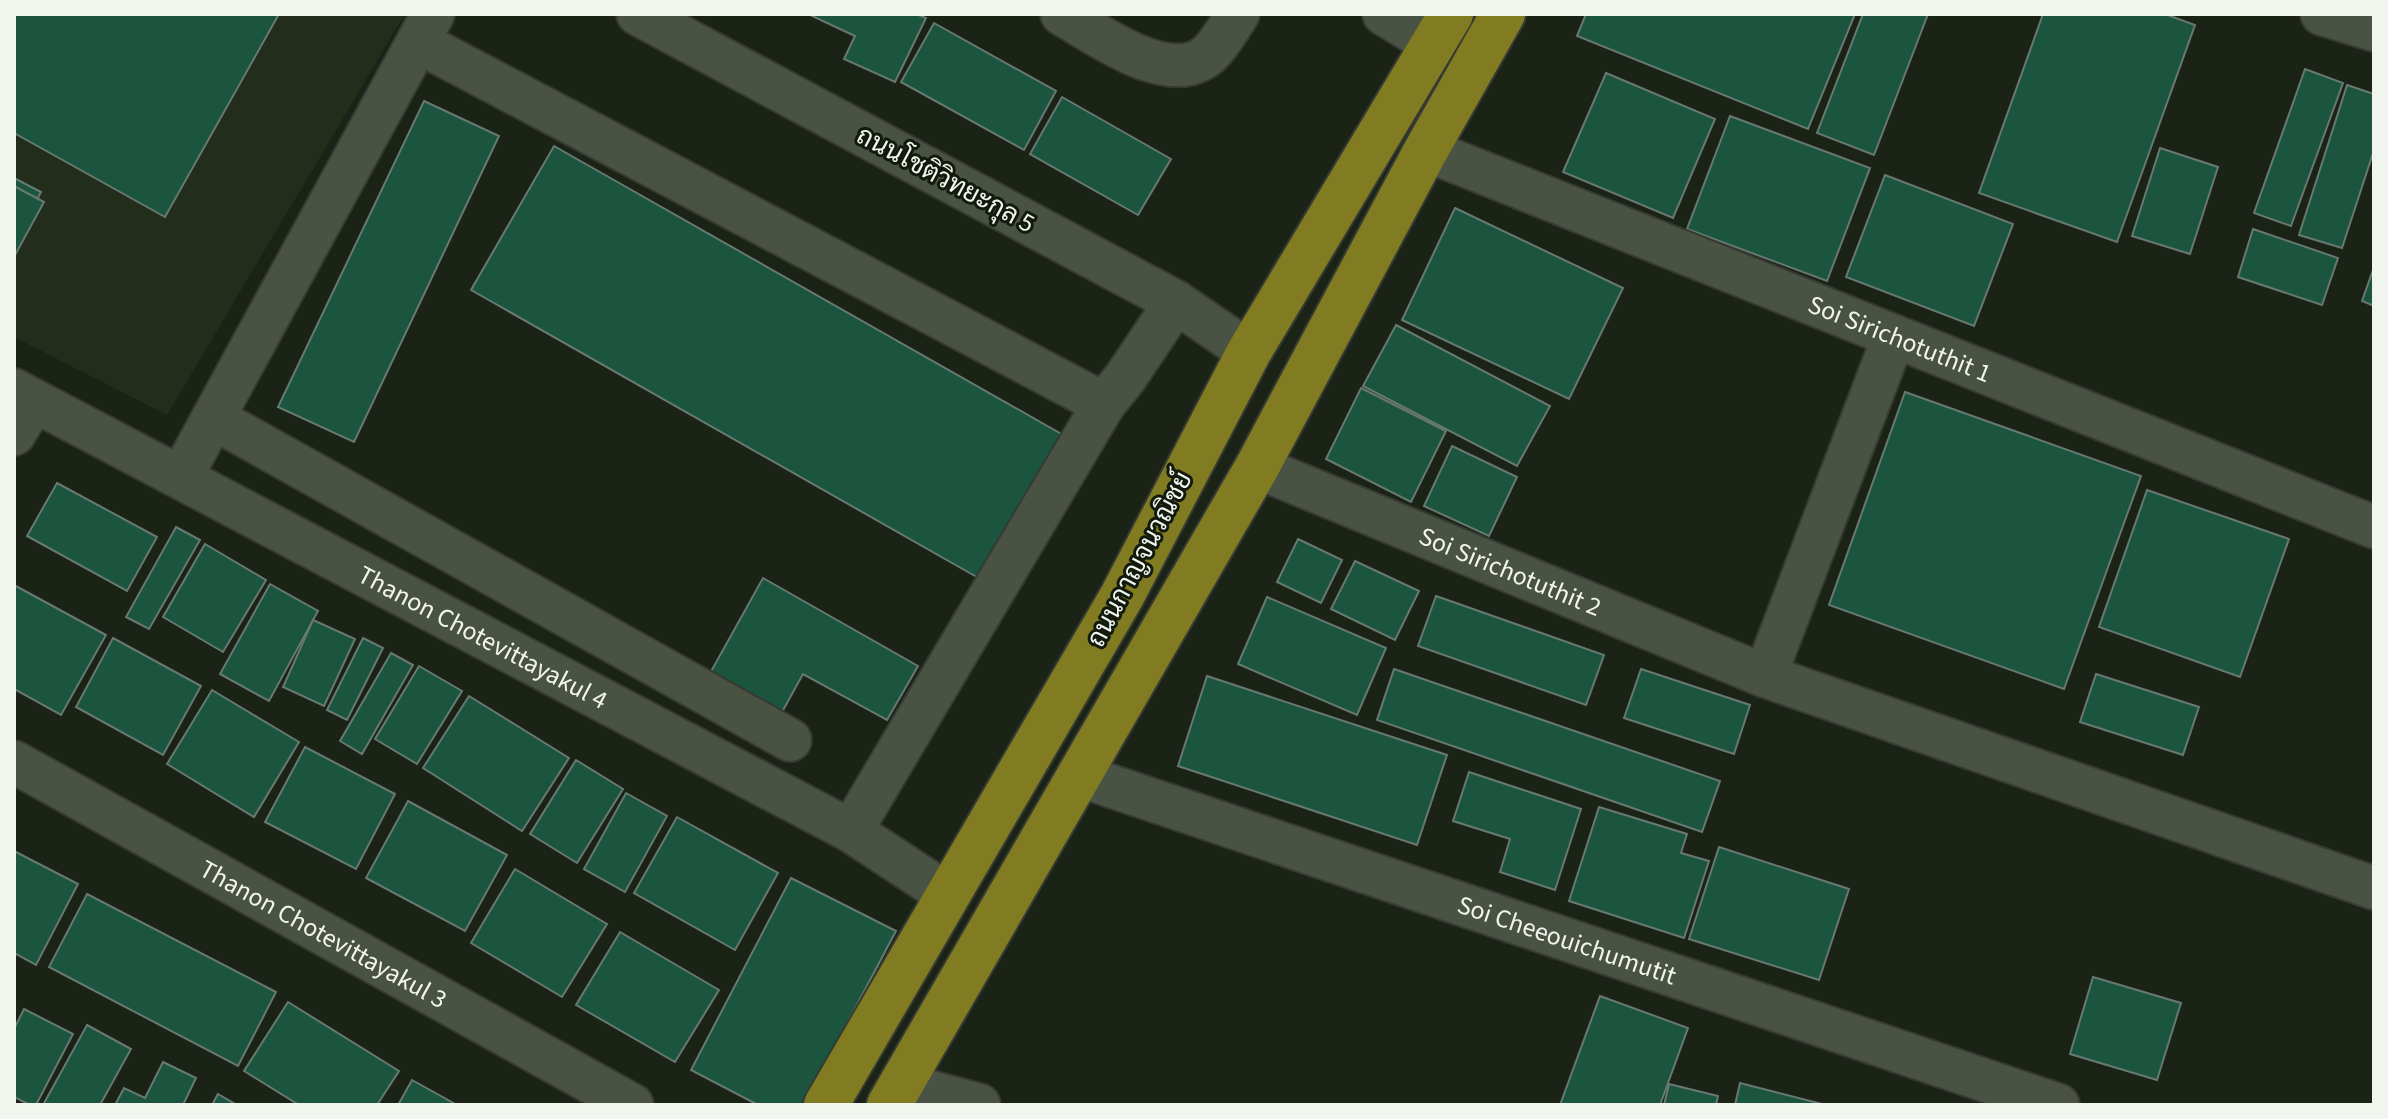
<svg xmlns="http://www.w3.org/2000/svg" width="2388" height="1119" font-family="'Source Sans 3',Sarabun,sans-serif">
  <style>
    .built { fill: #222d1b }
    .building { fill: #1b553f; stroke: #687971; stroke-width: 2 }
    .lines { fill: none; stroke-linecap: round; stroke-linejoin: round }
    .minor-casing { stroke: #353a32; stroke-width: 46 }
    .major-casing { stroke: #353a32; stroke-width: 48 }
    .minor { stroke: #4a5244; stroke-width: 42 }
    .major { stroke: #817b21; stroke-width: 44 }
    .labels { text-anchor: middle; stroke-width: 6; stroke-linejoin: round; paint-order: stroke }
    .street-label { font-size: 26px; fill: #f0f6ed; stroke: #12190d }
  </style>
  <rect width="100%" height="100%" fill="#1b2216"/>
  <path class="built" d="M14 14H405L167 415 14 337Z"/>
  <g class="building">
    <path d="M14 14H279L165 217 14 133Z"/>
    <path d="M814 14H916L926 18 895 82 844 59 855 36 812 16Z"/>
    <path d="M1586 14H1855L1808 129 1577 36Z"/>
    <path d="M1863 14H1928L1874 155 1817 133Z"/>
    <path d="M2043 14H2165L2195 25 2117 242 1979 193Z"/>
    <path d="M934 23 1056 91 1024 150 901 82Z"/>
    <path d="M2305 69 2343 83 2291 226 2254 213Z"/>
    <path d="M1606 73 1715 119 1673 218 1563 172Z"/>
    <path d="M2347 85 2374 94V150L2342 248 2299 235Z"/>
    <path d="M1062 97 1171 159 1138 215 1030 154Z"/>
    <path d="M424 101 499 136 354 442 278 407Z"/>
    <path d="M1730 116 1870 168 1827 281 1687 229Z"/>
    <path d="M554 146 1065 436 982 580 471 290Z"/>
    <path d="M2160 148 2218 167 2190 254 2132 236Z"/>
    <path d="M1885 175 2013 224 1974 326 1846 277Z"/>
    <path d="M14 178 41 192 14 243Z"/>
    <path d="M14 186 44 202 14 257Z"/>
    <path d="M1455 208 1623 288 1569 399 1402 320Z"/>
    <path d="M2253 229 2338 258 2322 305 2238 277Z"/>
    <path d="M2374 267V306L2362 301Z"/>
    <path d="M1396 325 1550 406 1517 466 1363 386Z"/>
    <path d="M1361 388 1446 431 1411 502 1326 459Z"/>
    <path d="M1905 392 2141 476 2064 689 1829 605Z"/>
    <path d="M1452 446 1517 477 1489 536 1424 506Z"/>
    <path d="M57 483 157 537 127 591 27 536Z"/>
    <path d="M2147 490 2289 539 2240 677 2099 627Z"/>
    <path d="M176 527 200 540 149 629 126 617Z"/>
    <path d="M1298 539 1342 560 1321 603 1277 582Z"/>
    <path d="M205 544 266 580 223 652 163 617Z"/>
    <path d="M1355 561 1419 591 1395 640 1331 609Z"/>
    <path d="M763 578 918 666 887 720 803 674 781 714 709 675Z"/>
    <path d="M270 584 318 611 269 701 220 674Z"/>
    <path d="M14 585 106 635 61 715 14 689Z"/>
    <path d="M1436 596 1604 655 1586 705 1418 646Z"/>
    <path d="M1267 597 1386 648 1357 715 1238 664Z"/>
    <path d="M313 620 355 639 324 706 283 687Z"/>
    <path d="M113 638 201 686 163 755 76 707Z"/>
    <path d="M363 638 383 648 347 720 327 710Z"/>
    <path d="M391 653 413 665 362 754 340 741Z"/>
    <path d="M419 666 462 691 417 764 375 739Z"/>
    <path d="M1394 669 1720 781 1702 832 1377 720Z"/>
    <path d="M1641 669 1750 705 1734 754 1624 718Z"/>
    <path d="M2096 674 2199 707 2183 755 2080 722Z"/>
    <path d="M1207 676 1447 755 1417 845 1178 766Z"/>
    <path d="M212 690 299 742 254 817 167 764Z"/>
    <path d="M469 696 569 758 522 831 423 768Z"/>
    <path d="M305 747 395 794 356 869 265 822Z"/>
    <path d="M576 760 623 789 577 863 530 834Z"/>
    <path d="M1469 772 1581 809 1555 890 1500 872 1510 839 1453 821Z"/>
    <path d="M626 793 667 816 625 892 584 869Z"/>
    <path d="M408 801 507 855 465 931 366 878Z"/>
    <path d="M1599 807 1687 834 1681 853 1709 861 1684 938 1569 901Z"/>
    <path d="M677 817 778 873 735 950 634 893Z"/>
    <path d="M1719 847 1849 889 1819 980 1689 939Z"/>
    <path d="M14 851 78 884 36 965 14 953Z"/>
    <path d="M515 869 607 924 562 997 471 943Z"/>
    <path d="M791 878 896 931 804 1105H758L691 1070Z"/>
    <path d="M87 894 276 992 238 1066 49 967Z"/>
    <path d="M620 932 719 990 675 1062 576 1005Z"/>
    <path d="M2093 977 2181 1003 2157 1080 2070 1054Z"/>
    <path d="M1600 996 1688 1028 1660 1105H1560Z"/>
    <path d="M288 1002 399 1071 377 1105H299L244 1071Z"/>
    <path d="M24 1009 73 1034 36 1105H30L14 1097V1029Z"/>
    <path d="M87 1025 131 1049 100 1105H43Z"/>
    <path d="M163 1062 196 1078 183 1105H115L124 1088 145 1098Z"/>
    <path d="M412 1080 457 1105H398Z"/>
    <path d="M1740 1083 1826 1105H1735Z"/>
    <path d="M1669 1084 1718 1096 1716 1105H1664Z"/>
    <path d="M218 1094 237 1105H212Z"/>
  </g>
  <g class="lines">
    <defs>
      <g id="minor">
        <path d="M638 14 1176 302 1249 352"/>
        <path d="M1062 14C1097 34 1164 84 1204 58 1217 49 1229 27 1238 14"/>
        <path d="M1384 14 1433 44"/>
        <path d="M2322 14 2374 30"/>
        <path d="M418 42 1104 404 1125 378 1176 302"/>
        <path id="s1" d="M1426 150 2374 527"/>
        <path id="s2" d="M14 390 851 831 947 894"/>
        <path d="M213 418 790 740"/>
        <path d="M14 434 34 401"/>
        <path id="s3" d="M1257 467 1765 676 2374 888"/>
        <path d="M181 477 433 14"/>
        <path d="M1765 676 1894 336"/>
        <path id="s4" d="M14 762 632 1105"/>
        <path id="s5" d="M1078 775 2058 1105"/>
        <path d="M851 831 1104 404"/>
        <path d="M901 1084 979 1105"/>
      </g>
      <g id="major">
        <path d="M826 1105 1122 596 1249 352 1451 14"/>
        <path d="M889 1105 1257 467 1426 150 1503 14"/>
      </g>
    </defs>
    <use href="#minor" class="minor-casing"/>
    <use href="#major" class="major-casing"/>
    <use href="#minor" class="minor"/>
    <use href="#major" class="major"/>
  </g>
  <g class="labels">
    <g class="street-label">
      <text transform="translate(946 179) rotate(28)" y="9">ถนนโชติวิทยะกุล 5</text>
      <text dy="9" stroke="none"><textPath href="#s1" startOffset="510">Soi Sirichotuthit 1</textPath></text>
      <text transform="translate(1139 559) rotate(-62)" y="9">ถนนกาญจนวณิชย์</text>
      <text dy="9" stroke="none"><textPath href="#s3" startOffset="274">Soi Sirichotuthit 2</textPath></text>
      <text dy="9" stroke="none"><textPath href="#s2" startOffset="530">Thanon Chotevittayakul 4</textPath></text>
      <text dy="9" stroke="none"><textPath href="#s4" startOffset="354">Thanon Chotevittayakul 3</textPath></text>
      <text dy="9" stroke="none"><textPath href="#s5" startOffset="516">Soi Cheeouichumutit</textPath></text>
    </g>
  </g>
  <rect width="2388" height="1119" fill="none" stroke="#f0f6ed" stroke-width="32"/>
</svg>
